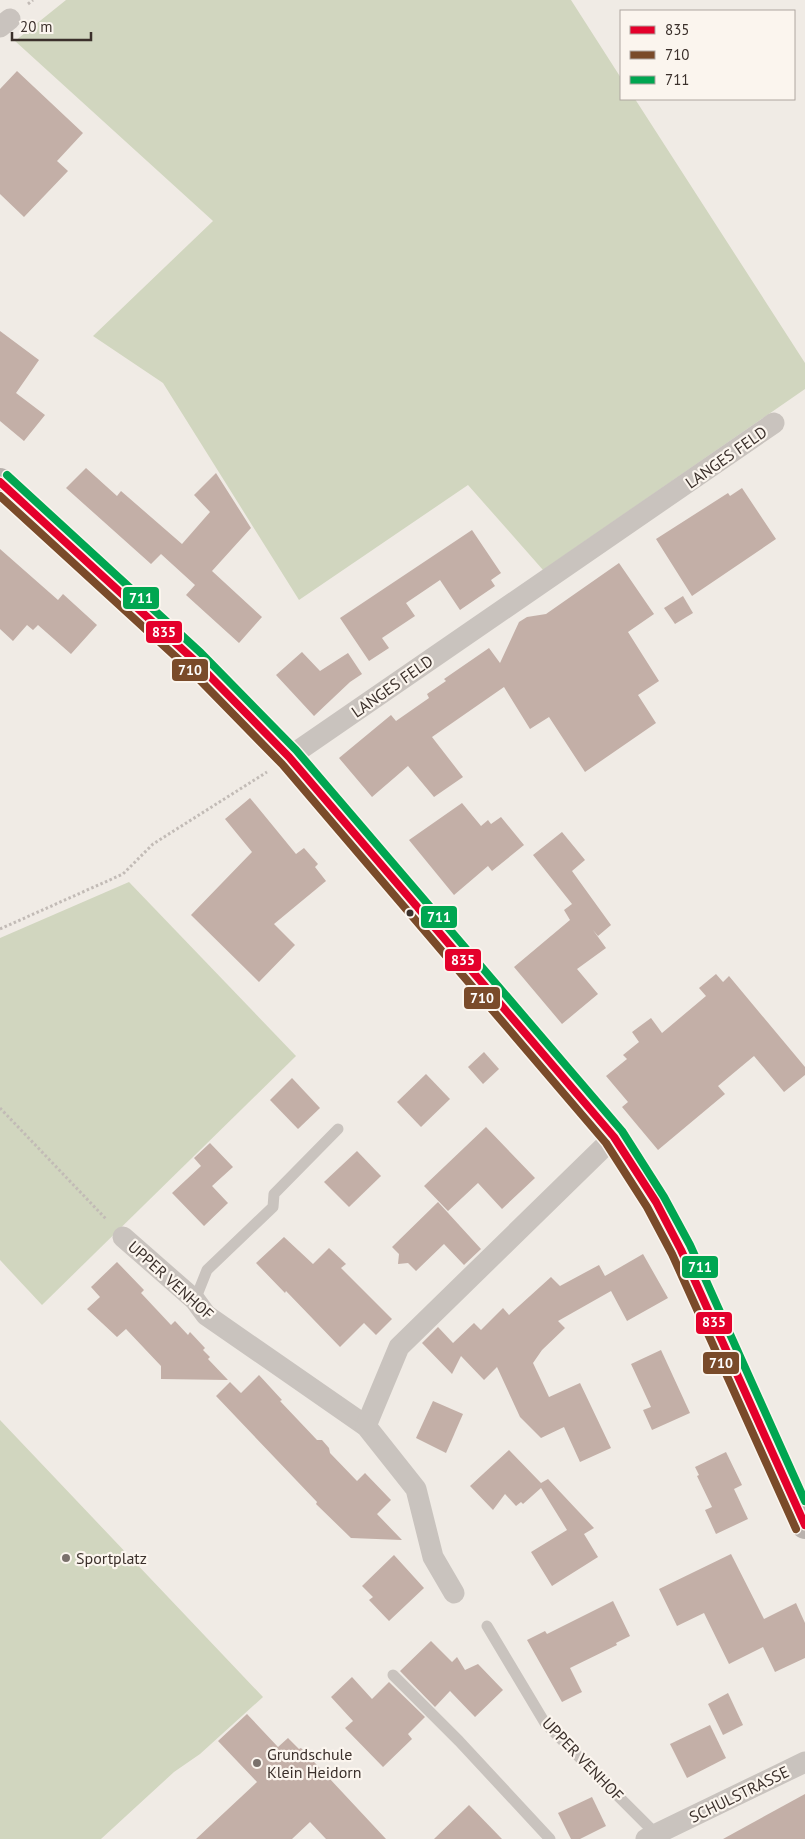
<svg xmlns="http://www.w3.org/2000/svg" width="805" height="1839" font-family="'PT Sans',sans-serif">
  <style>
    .green { fill: #d1d6bf }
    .building { fill: #c3afa7 }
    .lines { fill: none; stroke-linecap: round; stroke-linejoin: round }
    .path { stroke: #c2bbb6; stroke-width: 3; stroke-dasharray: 2.5 2.5; stroke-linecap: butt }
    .lane { stroke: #c9c3be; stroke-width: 11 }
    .street { stroke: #c9c3be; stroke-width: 21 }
    .primary { stroke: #b8b1ad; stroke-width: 28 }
    .bus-1-casing { stroke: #fbf5ee; stroke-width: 11 }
    .bus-2-casing { stroke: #fbf5ee; stroke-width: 11 }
    .bus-3-casing { stroke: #fbf5ee; stroke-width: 11 }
    .bus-1 { stroke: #e4002b; stroke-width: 8 }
    .bus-2 { stroke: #7a4b2a; stroke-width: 8 }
    .bus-3 { stroke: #00a651; stroke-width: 8 }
    .bus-dot { fill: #3b302b; stroke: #fbf5ee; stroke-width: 2 }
    .poi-dot { fill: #7a716c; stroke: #fbf5ee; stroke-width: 2 }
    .labels { text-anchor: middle; stroke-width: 4.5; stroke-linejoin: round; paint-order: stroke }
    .street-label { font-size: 16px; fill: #3b302b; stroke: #fbf5ee }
    .poi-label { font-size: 16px; fill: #3b302b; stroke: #fbf5ee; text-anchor: start }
    .line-badge { stroke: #fbf5ee; stroke-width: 2 }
    .badge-label { font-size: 14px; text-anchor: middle; font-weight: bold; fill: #fff }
  </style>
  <rect width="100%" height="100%" fill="#f0ebe5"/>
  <g class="green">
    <path d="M66 0H571L621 78V99H635L805 363V389L543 570 468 485 299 600 163 383 93 336 213 221 15 41Z"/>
    <path d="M129 882 296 1056 42 1305 0 1260V938Z"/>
    <path d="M0 1420 263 1697 200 1754 174 1772 101 1839H0Z"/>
  </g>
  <g class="building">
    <path d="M17 71 83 133 57 161 68 171 24 217 0 194V89Z"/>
    <path d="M0 331 39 360 16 393 45 415 24 441 0 421Z"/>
    <path d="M86 468 117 496 121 491 182 544 210 512 194 495 216 473 251 528 212 571 262 617 239 643 186 595 195 585 161 554 151 564 66 488Z"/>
    <path d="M742 488 776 539 692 596 656 539 728 493 730 496Z"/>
    <path d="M472 530 501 573 491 580 495 586 460 610 440 580 406 603 415 616 382 638 389 648 369 661 340 618Z"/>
    <path d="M0 549 58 600 63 594 97 625 71 654 38 625 33 630 27 625 13 641 0 629Z"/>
    <path d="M619 563 654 614 628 632 659 681 638 695 656 723 585 772 549 717 530 729 504 687 432 737 463 777 434 797 408 766 372 797 339 758 391 715 396 721 429 698 427 694 446 681 444 679 489 648 500 663 519 622 527 617 546 614Z"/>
    <path d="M683 596 693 613 675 624 664 608Z"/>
    <path d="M302 652 320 671 348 653 362 674 350 682 314 716 276 675Z"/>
    <path d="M250 798 296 854 304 848 318 864 315 867 326 881 274 924 295 945 259 982 191 915 252 852 225 819Z"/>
    <path d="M462 803 481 826 488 820 491 824 501 817 524 845 492 871 488 866 454 895 409 840Z"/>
    <path d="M562 832 585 860 572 871 611 925 598 936 593 930 606 948 577 969 598 994 562 1024 514 967 570 920 564 910 572 904 533 855Z"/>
    <path d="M716 974 723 982 729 976 805 1067V1075L784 1092 754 1056 718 1086 725 1094 658 1150 622 1107 628 1102 606 1076 627 1059 623 1055 639 1042 632 1032 651 1018 662 1033 706 996 699 988Z"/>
    <path d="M484 1052 499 1069 483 1084 468 1067Z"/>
    <path d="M426 1074 450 1099 421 1127 397 1102Z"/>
    <path d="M292 1078 320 1108 298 1129 270 1100Z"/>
    <path d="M486 1127 535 1178 502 1209 478 1183 448 1211 424 1186Z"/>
    <path d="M210 1143 233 1167 212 1186 228 1203 204 1226 172 1193 201 1166 194 1158Z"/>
    <path d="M357 1151 381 1176 349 1207 324 1182Z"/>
    <path d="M438 1202 481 1249 464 1265 444 1244 416 1271 408 1263 398 1264 399 1254 392 1247Z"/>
    <path d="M284 1237 313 1264 329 1248 346 1264 341 1268 392 1319 376 1335 364 1323 340 1347 286 1291 285 1293 256 1263Z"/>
    <path d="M643 1254 668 1298 627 1321 611 1291 558 1321 565 1328 542 1350 533 1363 549 1397 580 1383 611 1448 580 1462 564 1427 541 1438 520 1417 497 1367 484 1380 461 1356 452 1374 422 1343 438 1327 453 1343 474 1323 481 1330 503 1308 509 1315 551 1277 560 1286 599 1265 605 1276Z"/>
    <path d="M117 1262 144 1290 141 1293 171 1325 175 1321 188 1335 190 1332 205 1348 203 1350 210 1357 208 1359 228 1380 161 1379V1366L126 1329 117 1337 87 1309 100 1297 91 1287Z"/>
    <path d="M661 1350 690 1413 652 1430 643 1410 651 1407 631 1364Z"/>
    <path d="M259 1375 282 1400 280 1401 317 1440H322L329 1448 330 1453 357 1481 365 1473 391 1500 377 1514 402 1540 351 1538 316 1504 317 1502 216 1396 230 1382 241 1393Z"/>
    <path d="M433 1401 463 1414 446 1453 416 1438Z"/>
    <path d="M509 1450 541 1483 548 1479 594 1528 584 1534 598 1557 552 1586 531 1552 567 1530 541 1488 523 1504 521 1502 516 1506 505 1494 493 1510 470 1486Z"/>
    <path d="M726 1452 742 1485 734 1489 748 1519 716 1534 705 1510 712 1507 697 1476 699 1475 695 1467Z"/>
    <path d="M731 1554 764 1619 796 1603 805 1623V1658L775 1672 763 1647 729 1664 704 1613 677 1626 659 1589Z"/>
    <path d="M394 1555 424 1588 389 1621 369 1600 373 1597 362 1586Z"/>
    <path d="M613 1601 630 1636 616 1643 617 1645 570 1668 582 1692 562 1702 527 1640 545 1631 547 1634Z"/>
    <path d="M431 1641 452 1662 457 1657 465 1670 478 1664 503 1690 475 1717 450 1691 435 1707 400 1671Z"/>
    <path d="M352 1677 372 1699 389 1682 425 1717 408 1734 412 1739 383 1767 345 1728 353 1721 331 1697Z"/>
    <path d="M728 1693 743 1725 723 1735 708 1704Z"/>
    <path d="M247 1714 278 1747 288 1738 299 1749 301 1748 386 1839H326L310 1822 292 1839H196L257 1782 218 1741Z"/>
    <path d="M710 1725 726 1758 687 1778 670 1744Z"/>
    <path d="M805 1794V1839H723Z"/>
    <path d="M592 1797 606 1826 580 1839H571L558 1813Z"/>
    <path d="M469 1805 502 1839H434Z"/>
  </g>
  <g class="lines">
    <g class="path">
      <path d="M28 4 33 0"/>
      <path d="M0 929 123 874 153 844 267 772"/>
      <path d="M0 1108 107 1220"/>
    </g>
    <g class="lane">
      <path d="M195 1300 207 1270 273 1207 274 1194 338 1129"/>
      <path d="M487 1626 545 1723 656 1834"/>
      <path d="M393 1675 459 1741 550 1839"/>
    </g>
    <g class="street">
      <path d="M0 27 10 19"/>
      <path d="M289 757 774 423"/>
      <path d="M123 1237 195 1300 206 1315 366 1426 416 1489 433 1557 454 1593"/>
      <path d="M366 1426 399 1347 614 1137"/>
      <path d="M646 1839 805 1762"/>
    </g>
    <path class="primary" d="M0 482 194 660 289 757 614 1137 656 1202 681 1250 805 1525"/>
    <defs>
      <path id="bus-1" d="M0 482 194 660 289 757 614 1137 656 1202 681 1250 805 1525"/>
      <path id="bus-2" d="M0 496 187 667 282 764 606 1143 647 1207 672 1254 796 1529"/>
      <path id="bus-3" d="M7 475 201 653 296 750 622 1131 664 1197 690 1245 805 1501"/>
    </defs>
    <use href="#bus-1" class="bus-1-casing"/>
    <use href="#bus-2" class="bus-2-casing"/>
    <use href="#bus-3" class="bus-3-casing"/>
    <use href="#bus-1" class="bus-1"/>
    <use href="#bus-2" class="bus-2"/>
    <use href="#bus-3" class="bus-3"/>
  </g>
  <circle class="bus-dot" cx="410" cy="913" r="4.5"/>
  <g class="poi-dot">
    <circle cx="66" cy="1558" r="5"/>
    <circle cx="257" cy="1763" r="5"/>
  </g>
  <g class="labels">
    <g class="street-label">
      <text transform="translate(726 457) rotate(-35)" y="6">LANGES FELD</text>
      <text transform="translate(392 686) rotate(-35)" y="6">LANGES FELD</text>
      <text transform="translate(171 1280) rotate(42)" y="6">UPPER VENHOF</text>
      <text transform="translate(583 1759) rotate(46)" y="6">UPPER VENHOF</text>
      <text transform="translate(739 1794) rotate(-26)" y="6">SCHULSTRASSE</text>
    </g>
    <g class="poi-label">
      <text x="76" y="1564">Sportplatz</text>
      <text x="267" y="1760">Grundschule<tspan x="267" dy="18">Klein Heidorn</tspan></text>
    </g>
  </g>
  <g class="line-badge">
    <rect x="122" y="586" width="38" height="24" rx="5" fill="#00a651"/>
    <rect x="145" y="620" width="38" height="24" rx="5" fill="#e4002b"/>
    <rect x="171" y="658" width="38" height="24" rx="5" fill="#7a4b2a"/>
    <rect x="420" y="905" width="38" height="24" rx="5" fill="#00a651"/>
    <rect x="444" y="948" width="38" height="24" rx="5" fill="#e4002b"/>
    <rect x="463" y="986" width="38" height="24" rx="5" fill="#7a4b2a"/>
    <rect x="681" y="1255" width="38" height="24" rx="5" fill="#00a651"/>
    <rect x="695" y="1311" width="38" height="24" rx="5" fill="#e4002b"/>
    <rect x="702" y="1351" width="38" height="24" rx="5" fill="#7a4b2a"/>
  </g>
  <g class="badge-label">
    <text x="141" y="603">711</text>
    <text x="164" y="637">835</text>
    <text x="190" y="675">710</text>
    <text x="439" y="922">711</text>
    <text x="463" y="965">835</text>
    <text x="482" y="1003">710</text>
    <text x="700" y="1272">711</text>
    <text x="714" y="1327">835</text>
    <text x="721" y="1368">710</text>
  </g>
  <rect x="620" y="10" width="175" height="90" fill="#fbf5ee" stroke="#aea6a0"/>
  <rect x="630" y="26" width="25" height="8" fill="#e4002b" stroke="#aea6a0"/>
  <text x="665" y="35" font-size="15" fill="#3b302b">835</text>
  <rect x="630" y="51" width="25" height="8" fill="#7a4b2a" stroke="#aea6a0"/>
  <text x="665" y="60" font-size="15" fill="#3b302b">710</text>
  <rect x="630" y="76" width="25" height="8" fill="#00a651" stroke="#aea6a0"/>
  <text x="665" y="85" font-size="15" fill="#3b302b">711</text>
  <path d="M12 32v8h79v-8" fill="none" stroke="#3b302b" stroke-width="2.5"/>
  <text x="20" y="32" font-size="15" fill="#3b302b" stroke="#fbf5ee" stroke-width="4" paint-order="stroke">20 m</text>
</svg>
